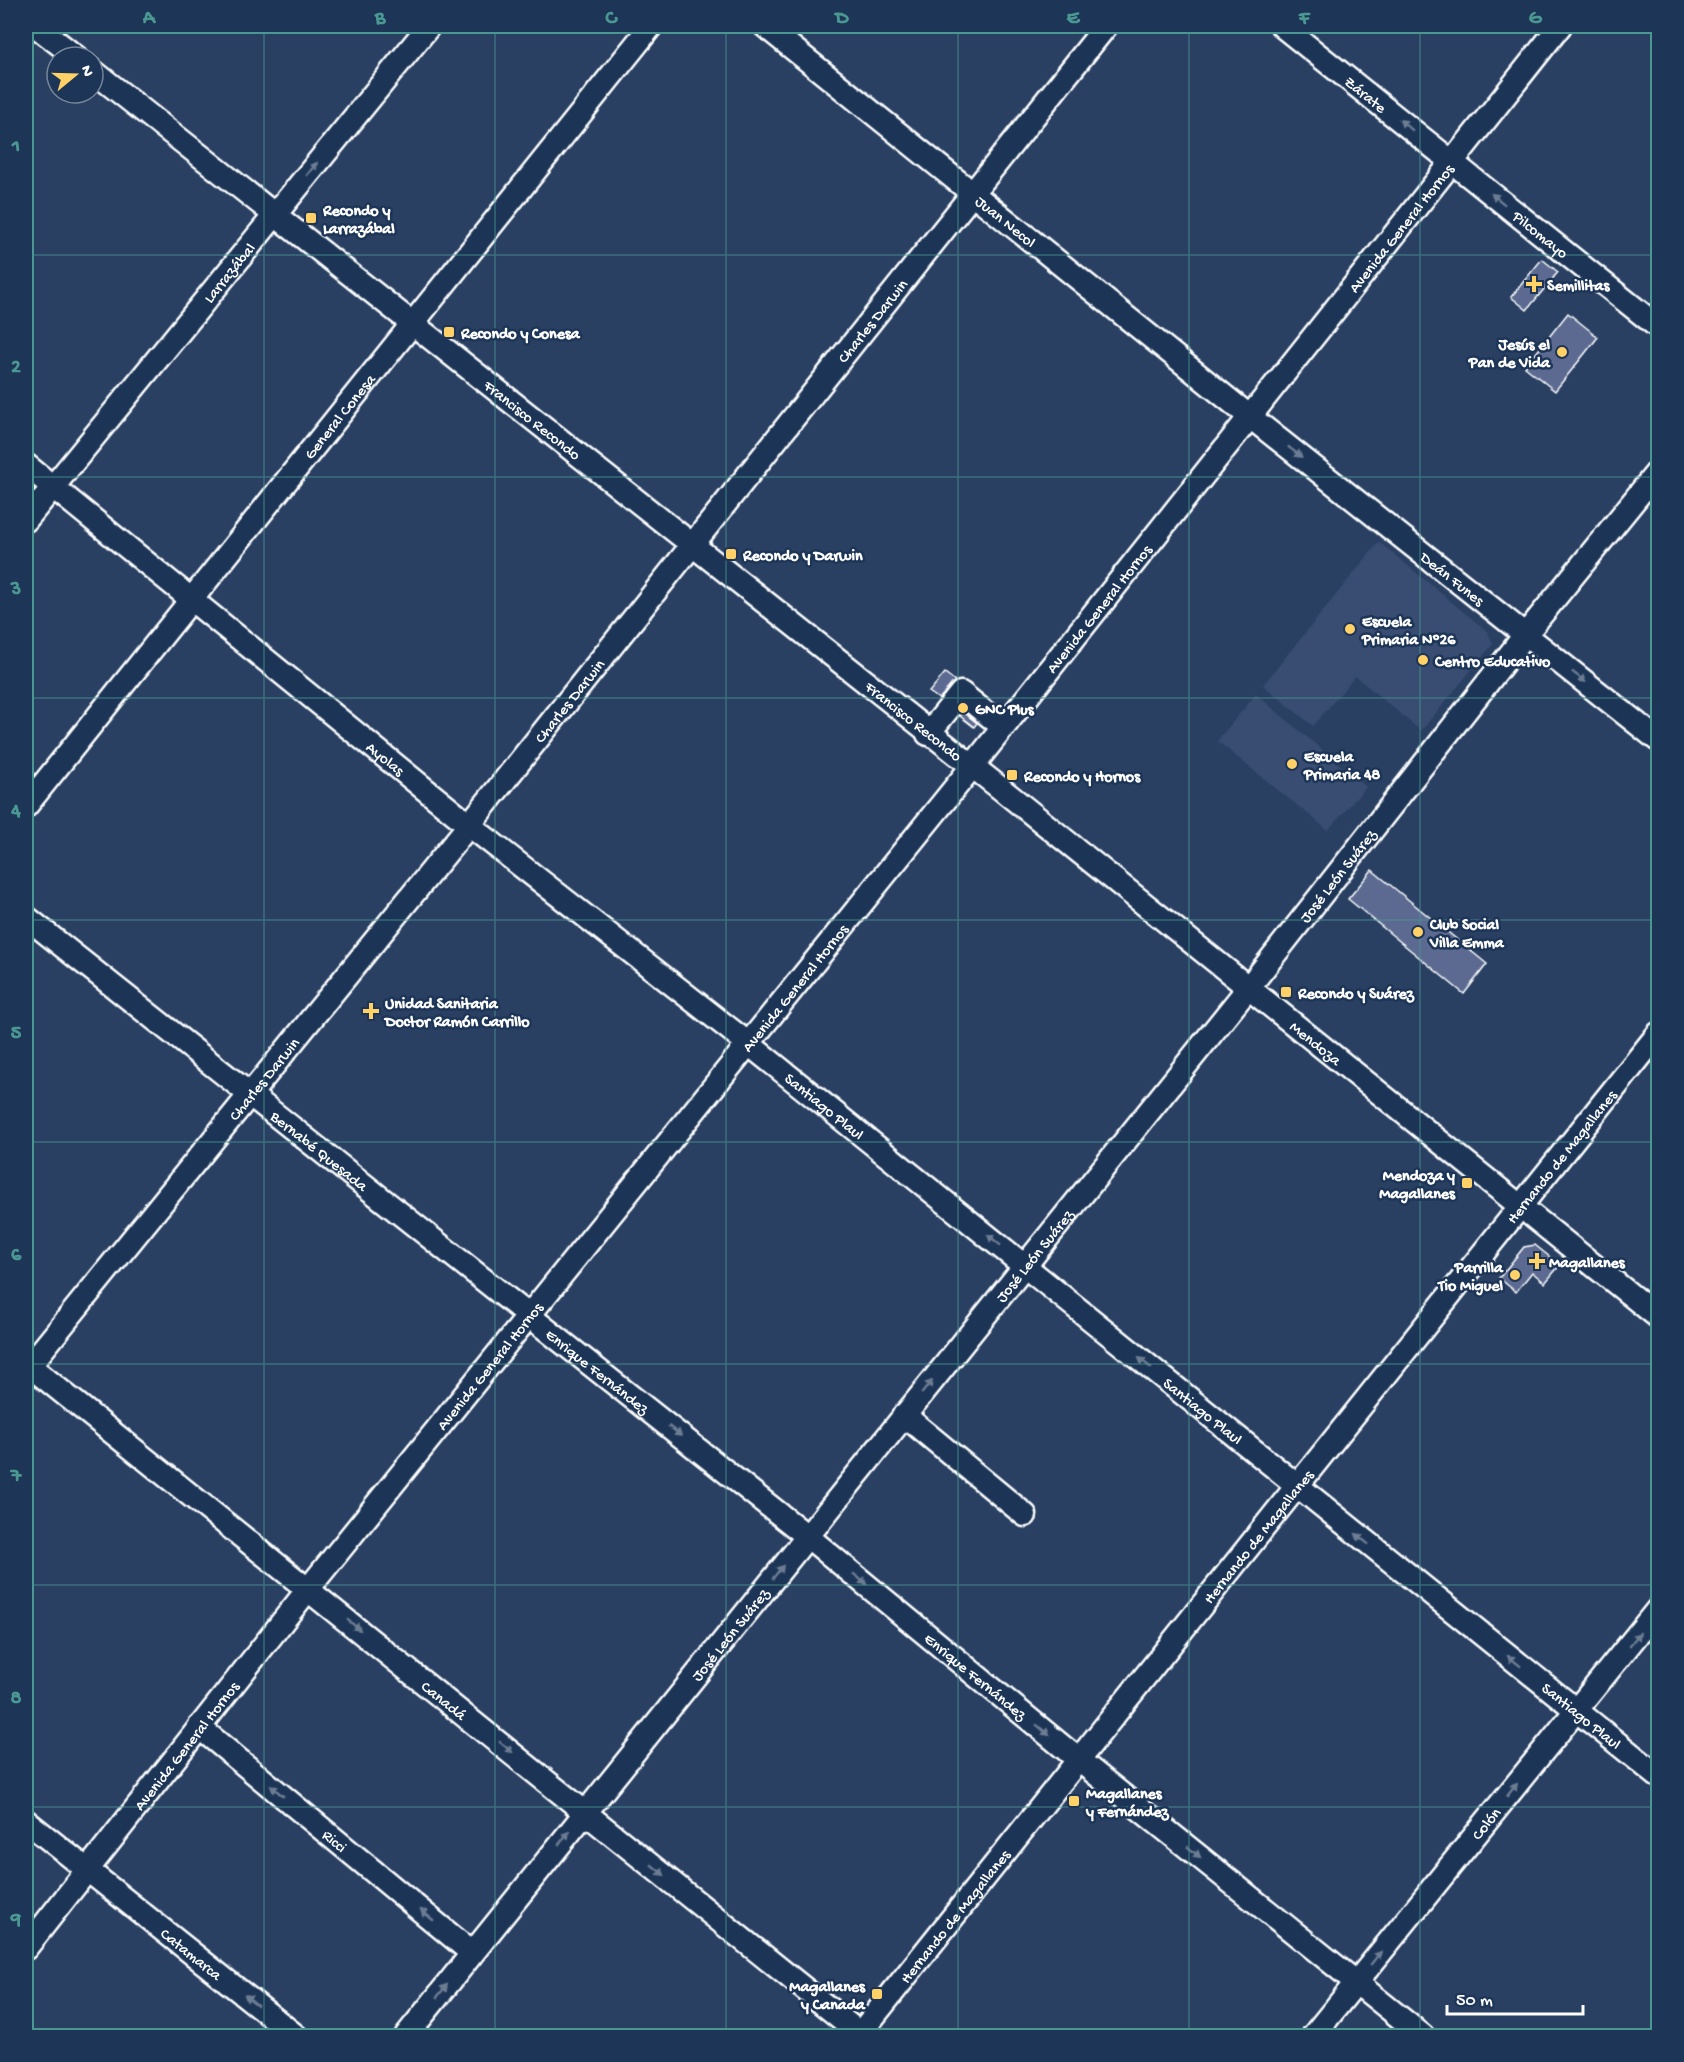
<svg xmlns="http://www.w3.org/2000/svg" width="1684" height="2062" font-family="'Gochi Hand',sans-serif">
  <style>
    .built { fill: #384d71 }
    .building { fill: #5b6a91; stroke: #fff; stroke-width: 1.5 }
    .lines { fill: none; stroke-linecap: round; stroke-linejoin: round }
    .minor-casing { stroke: #fff; stroke-width: 27 }
    .minor { stroke: #1d3557; stroke-width: 22 }
    .oneway { fill: #6c7c92 }
    .grid { fill: none; stroke: #4b9892; stroke-width: 1.5; stroke-opacity: 0.55 }
    .poi-dot { fill: #ffd166; stroke: #1d3557; stroke-width: 2 }
    .labels { text-anchor: middle; stroke-width: 5; stroke-linejoin: round; paint-order: stroke }
    .street-label { font-size: 16px; fill: #fff; stroke: #1d3557 }
    .poi-label { font-size: 16px; font-weight: bold; fill: #fff; stroke: #1d3557; text-anchor: start }
    .neatline { fill: none; stroke: #4b9892; stroke-width: 2 }
    .grid-label { font-size: 20px; text-anchor: middle; font-weight: bold; fill: #4b9892 }
  </style>
  <rect width="100%" height="100%" fill="#294063"/>
  <filter id="ink" filterUnits="userSpaceOnUse"><feTurbulence type="fractalNoise" baseFrequency=".0167" numOctaves="2"/><feDisplacementMap in="SourceGraphic" scale="12" xChannelSelector="R" yChannelSelector="G"/><feConvolveMatrix kernelMatrix="1 2 1 2 8 2 1 2 1" color-interpolation-filters="sRGB"/></filter>
  <g filter="url(#ink)">
    <g class="built">
      <path d="M1379 542 1488 632 1493 644 1421 731 1355 676 1313 726 1263 685Z"/>
      <path d="M1256 694 1366 787 1328 830 1217 741Z"/>
    </g>
    <g class="building">
      <path d="M1542 259 1558 272 1527 310 1511 297Z"/>
      <path d="M1568 313 1598 337 1555 391 1525 367Z"/>
      <path d="M945 673 955 681 939 699 929 692Z"/>
      <path d="M963 712 977 723 974 727 960 716Z"/>
      <path d="M1372 870 1487 964 1464 994 1348 899Z"/>
      <path d="M1535 1245 1560 1265 1545 1283 1532 1272 1516 1292 1499 1278 1524 1247Z"/>
    </g>
    <g class="lines">
      <defs>
        <g id="minor">
          <path d="M36 26 76 57"/>
          <path id="s1" d="M765 26 1249 416 1658 740"/>
          <path id="s2" d="M1282 26 1658 327"/>
          <path id="s3" d="M93 71 1000 788 1658 1317"/>
          <path id="s4" d="M26 465 469 825 750 1045 1658 1776"/>
          <path id="s5" d="M26 520 429 26"/>
          <path d="M928 734 961 693 1003 727"/>
          <path id="s6" d="M26 806 651 26"/>
          <path id="s7" d="M26 917 807 1536 1080 1761 1423 2036"/>
          <path id="s8" d="M26 1363 863 2036"/>
          <path id="s9" d="M26 1370 469 825 1106 26"/>
          <path d="M904 1415 1025 1515"/>
          <path id="s10" d="M199 1727 472 1953"/>
          <path id="s11" d="M26 1821 296 2036"/>
          <path id="s12" d="M26 1948 309 1588 971 768 1560 26"/>
          <path id="s13" d="M406 2036 1249 987 1525 635 1658 471"/>
          <path id="s14" d="M858 2036 1658 1034"/>
          <path id="s15" d="M1313 2036 1658 1609"/>
        </g>
      </defs>
      <use href="#minor" class="minor-casing"/>
      <use href="#minor" class="minor"/>
    </g>
    <defs><path id="oneway-solid" d="M-6-.8H1V-3.2L6.5 0L1 3.2V.8H-6Z" transform="scale(1.5)"/></defs>
    <g class="oneway">
      <use href="#oneway-solid" transform="translate(1406 125) rotate(-141)"/>
      <use href="#oneway-solid" transform="translate(312 169) rotate(-51)"/>
      <use href="#oneway-solid" transform="translate(1498 199) rotate(-141)"/>
      <use href="#oneway-solid" transform="translate(1295 452) rotate(38)"/>
      <use href="#oneway-solid" transform="translate(1579 677) rotate(38)"/>
      <use href="#oneway-solid" transform="translate(994 1240) rotate(-141)"/>
      <use href="#oneway-solid" transform="translate(1145 1363) rotate(-141)"/>
      <use href="#oneway-solid" transform="translate(927 1387) rotate(-51)"/>
      <use href="#oneway-solid" transform="translate(675 1431) rotate(38)"/>
      <use href="#oneway-solid" transform="translate(1362 1539) rotate(-141)"/>
      <use href="#oneway-solid" transform="translate(778 1572) rotate(-51)"/>
      <use href="#oneway-solid" transform="translate(860 1579) rotate(39)"/>
      <use href="#oneway-solid" transform="translate(354 1625) rotate(39)"/>
      <use href="#oneway-solid" transform="translate(1635 1639) rotate(-51)"/>
      <use href="#oneway-solid" transform="translate(1514 1661) rotate(-141)"/>
      <use href="#oneway-solid" transform="translate(1043 1730) rotate(39)"/>
      <use href="#oneway-solid" transform="translate(506 1747) rotate(39)"/>
      <use href="#oneway-solid" transform="translate(1512 1790) rotate(-51)"/>
      <use href="#oneway-solid" transform="translate(277 1791) rotate(-140)"/>
      <use href="#oneway-solid" transform="translate(564 1838) rotate(-51)"/>
      <use href="#oneway-solid" transform="translate(1194 1852) rotate(39)"/>
      <use href="#oneway-solid" transform="translate(658 1870) rotate(39)"/>
      <use href="#oneway-solid" transform="translate(427 1915) rotate(-140)"/>
      <use href="#oneway-solid" transform="translate(1376 1958) rotate(-51)"/>
      <use href="#oneway-solid" transform="translate(442 1991) rotate(-52)"/>
      <use href="#oneway-solid" transform="translate(251 2000) rotate(-141)"/>
    </g>
  </g>
  <path class="grid" d="M264 26V2036M495 26V2036M726 26V2036M958 26V2036M1189 26V2036M1420 26V2036M26 255H1658M26 477H1658M26 698H1658M26 920H1658M26 1142H1658M26 1364H1658M26 1585H1658M26 1807H1658"/>
  <g class="poi-dot">
    <rect x="305" y="212" width="12" height="12" rx="3"/>
    <path d="M1531 275h6v6h6v6h-6v6h-6v-6h-6v-6h6z"/>
    <rect x="443" y="326" width="12" height="12" rx="3"/>
    <circle cx="1562" cy="352" r="6"/>
    <rect x="725" y="548" width="12" height="12" rx="3"/>
    <circle cx="1350" cy="629" r="6"/>
    <circle cx="1423" cy="660" r="6"/>
    <circle cx="963" cy="708" r="6"/>
    <circle cx="1292" cy="764" r="6"/>
    <rect x="1006" y="769" width="12" height="12" rx="3"/>
    <circle cx="1418" cy="932" r="6"/>
    <rect x="1280" y="986" width="12" height="12" rx="3"/>
    <path d="M368 1002h6v6h6v6h-6v6h-6v-6h-6v-6h6z"/>
    <rect x="1461" y="1177" width="12" height="12" rx="3"/>
    <path d="M1534 1252h6v6h6v6h-6v6h-6v-6h-6v-6h6z"/>
    <circle cx="1515" cy="1275" r="6"/>
    <rect x="1068" y="1795" width="12" height="12" rx="3"/>
    <rect x="871" y="1988" width="12" height="12" rx="3"/>
  </g>
  <g class="labels">
    <g class="street-label">
      <text dy="6" stroke="none"><textPath href="#s2" startOffset="108">Zárate</textPath></text>
      <text dy="6" stroke="none"><textPath href="#s1" startOffset="310">Juan Necol</textPath></text>
      <text dy="6" stroke="none"><textPath href="#s12" startOffset="2202">Avenida General Hornos</textPath></text>
      <text dy="6" stroke="none"><textPath href="#s2" startOffset="332">Pilcomayo</textPath></text>
      <text dy="6" stroke="none"><textPath href="#s5" startOffset="320">Larrazábal</textPath></text>
      <text dy="6" stroke="none"><textPath href="#s9" startOffset="1348">Charles Darwin</textPath></text>
      <text dy="6" stroke="none"><textPath href="#s6" startOffset="500">General Conesa</textPath></text>
      <text dy="6" stroke="none"><textPath href="#s3" startOffset="561">Francisco Recondo</textPath></text>
      <text dy="6" stroke="none"><textPath href="#s1" startOffset="882">Deán Funes</textPath></text>
      <text dy="6" stroke="none"><textPath href="#s12" startOffset="1716">Avenida General Hornos</textPath></text>
      <text dy="6" stroke="none"><textPath href="#s9" startOffset="862">Charles Darwin</textPath></text>
      <text dy="6" stroke="none"><textPath href="#s3" startOffset="1047">Francisco Recondo</textPath></text>
      <text dy="6" stroke="none"><textPath href="#s4" startOffset="464">Ayolas</textPath></text>
      <text dy="6" stroke="none"><textPath href="#s13" startOffset="1488">José León Suárez</textPath></text>
      <text dy="6" stroke="none"><textPath href="#s12" startOffset="1230">Avenida General Hornos</textPath></text>
      <text dy="6" stroke="none"><textPath href="#s3" startOffset="1562">Mendoza</textPath></text>
      <text dy="6" stroke="none"><textPath href="#s9" startOffset="376">Charles Darwin</textPath></text>
      <text dy="6" stroke="none"><textPath href="#s4" startOffset="1024">Santiago Plaul</textPath></text>
      <text dy="6" stroke="none"><textPath href="#s7" startOffset="375">Bernabé Quesada</textPath></text>
      <text dy="6" stroke="none"><textPath href="#s14" startOffset="1126">Hernando de Magallanes</textPath></text>
      <text dy="6" stroke="none"><textPath href="#s13" startOffset="1002">José León Suárez</textPath></text>
      <text dy="6" stroke="none"><textPath href="#s12" startOffset="744">Avenida General Hornos</textPath></text>
      <text dy="6" stroke="none"><textPath href="#s7" startOffset="730">Enrique Fernández</textPath></text>
      <text dy="6" stroke="none"><textPath href="#s4" startOffset="1510">Santiago Plaul</textPath></text>
      <text dy="6" stroke="none"><textPath href="#s14" startOffset="640">Hernando de Magallanes</textPath></text>
      <text dy="6" stroke="none"><textPath href="#s13" startOffset="516">José León Suárez</textPath></text>
      <text dy="6" stroke="none"><textPath href="#s7" startOffset="1216">Enrique Fernández</textPath></text>
      <text dy="6" stroke="none"><textPath href="#s8" startOffset="537">Canadá</textPath></text>
      <text dy="6" stroke="none"><textPath href="#s4" startOffset="1996">Santiago Plaul</textPath></text>
      <text dy="6" stroke="none"><textPath href="#s12" startOffset="258">Avenida General Hornos</textPath></text>
      <text dy="6" stroke="none"><textPath href="#s15" startOffset="274">Colón</textPath></text>
      <text dy="6" stroke="none"><textPath href="#s10" startOffset="177">Ricci</textPath></text>
      <text dy="6" stroke="none"><textPath href="#s14" startOffset="154">Hernando de Magallanes</textPath></text>
      <text dy="6" stroke="none"><textPath href="#s11" startOffset="212">Catamarca</textPath></text>
    </g>
    <g class="poi-label">
      <text x="323" y="215">Recondo y<tspan x="323" dy="18">Larrazábal</tspan></text>
      <text x="1547" y="290">Semillitas</text>
      <text x="461" y="338">Recondo y Conesa</text>
      <text x="1550" y="349" text-anchor="end">Jesús el<tspan x="1550" dy="18">Pan de Vida</tspan></text>
      <text x="743" y="560">Recondo y Darwin</text>
      <text x="1362" y="626">Escuela<tspan x="1362" dy="18">Primaria Nº26</tspan></text>
      <text x="1435" y="666">Centro Educativo</text>
      <text x="975" y="714">GNC Plus</text>
      <text x="1304" y="761">Escuela<tspan x="1304" dy="18">Primaria 48</tspan></text>
      <text x="1024" y="781">Recondo y Hornos</text>
      <text x="1430" y="929">Club Social<tspan x="1430" dy="18">Villa Emma</tspan></text>
      <text x="1298" y="998">Recondo y Suárez</text>
      <text x="385" y="1008">Unidad Sanitaria<tspan x="385" dy="18">Doctor Ramón Carrillo</tspan></text>
      <text x="1455" y="1180" text-anchor="end">Mendoza y<tspan x="1455" dy="18">Magallanes</tspan></text>
      <text x="1549" y="1267">Magallanes</text>
      <text x="1503" y="1272" text-anchor="end">Parrilla<tspan x="1503" dy="18">Tio Miguel</tspan></text>
      <text x="1086" y="1798">Magallanes<tspan x="1086" dy="18">y Fernández</tspan></text>
      <text x="865" y="1991" text-anchor="end">Magallanes<tspan x="865" dy="18">y Canada</tspan></text>
    </g>
  </g>
  <rect width="1684" height="2062" fill="none" stroke="#1d3557" stroke-width="66"/>
  <g transform="translate(75 75) rotate(71)"><circle r="28" fill="#1d3557" stroke="#77869a" stroke-width="1.5"/>
  <path d="M0-4.5L10 22L0 15L-10 22Z" fill="#ffd166"/>
  <text y="-9" font-size="16" font-weight="bold" text-anchor="middle" fill="#ffffff">N</text>
  </g>
  <path d="M1447 2005v9h136v-9" fill="none" stroke="#ffffff" stroke-width="3"/>
  <text x="1456" y="2005" font-size="18" fill="#ffffff" stroke="#1d3557" stroke-width="4.5" paint-order="stroke">50 m</text>
  <rect x="33" y="33" width="1618" height="1996" class="neatline"/>
  <g class="grid-label">
    <text x="149" y="23">A</text>
    <text x="380" y="23">B</text>
    <text x="611" y="23">C</text>
    <text x="842" y="23">D</text>
    <text x="1073" y="23">E</text>
    <text x="1304" y="23">F</text>
    <text x="1535" y="23">G</text>
    <text x="16" y="151">1</text>
    <text x="16" y="372">2</text>
    <text x="16" y="594">3</text>
    <text x="16" y="816">4</text>
    <text x="16" y="1038">5</text>
    <text x="16" y="1260">6</text>
    <text x="16" y="1481">7</text>
    <text x="16" y="1703">8</text>
    <text x="16" y="1925">9</text>
  </g>
</svg>
